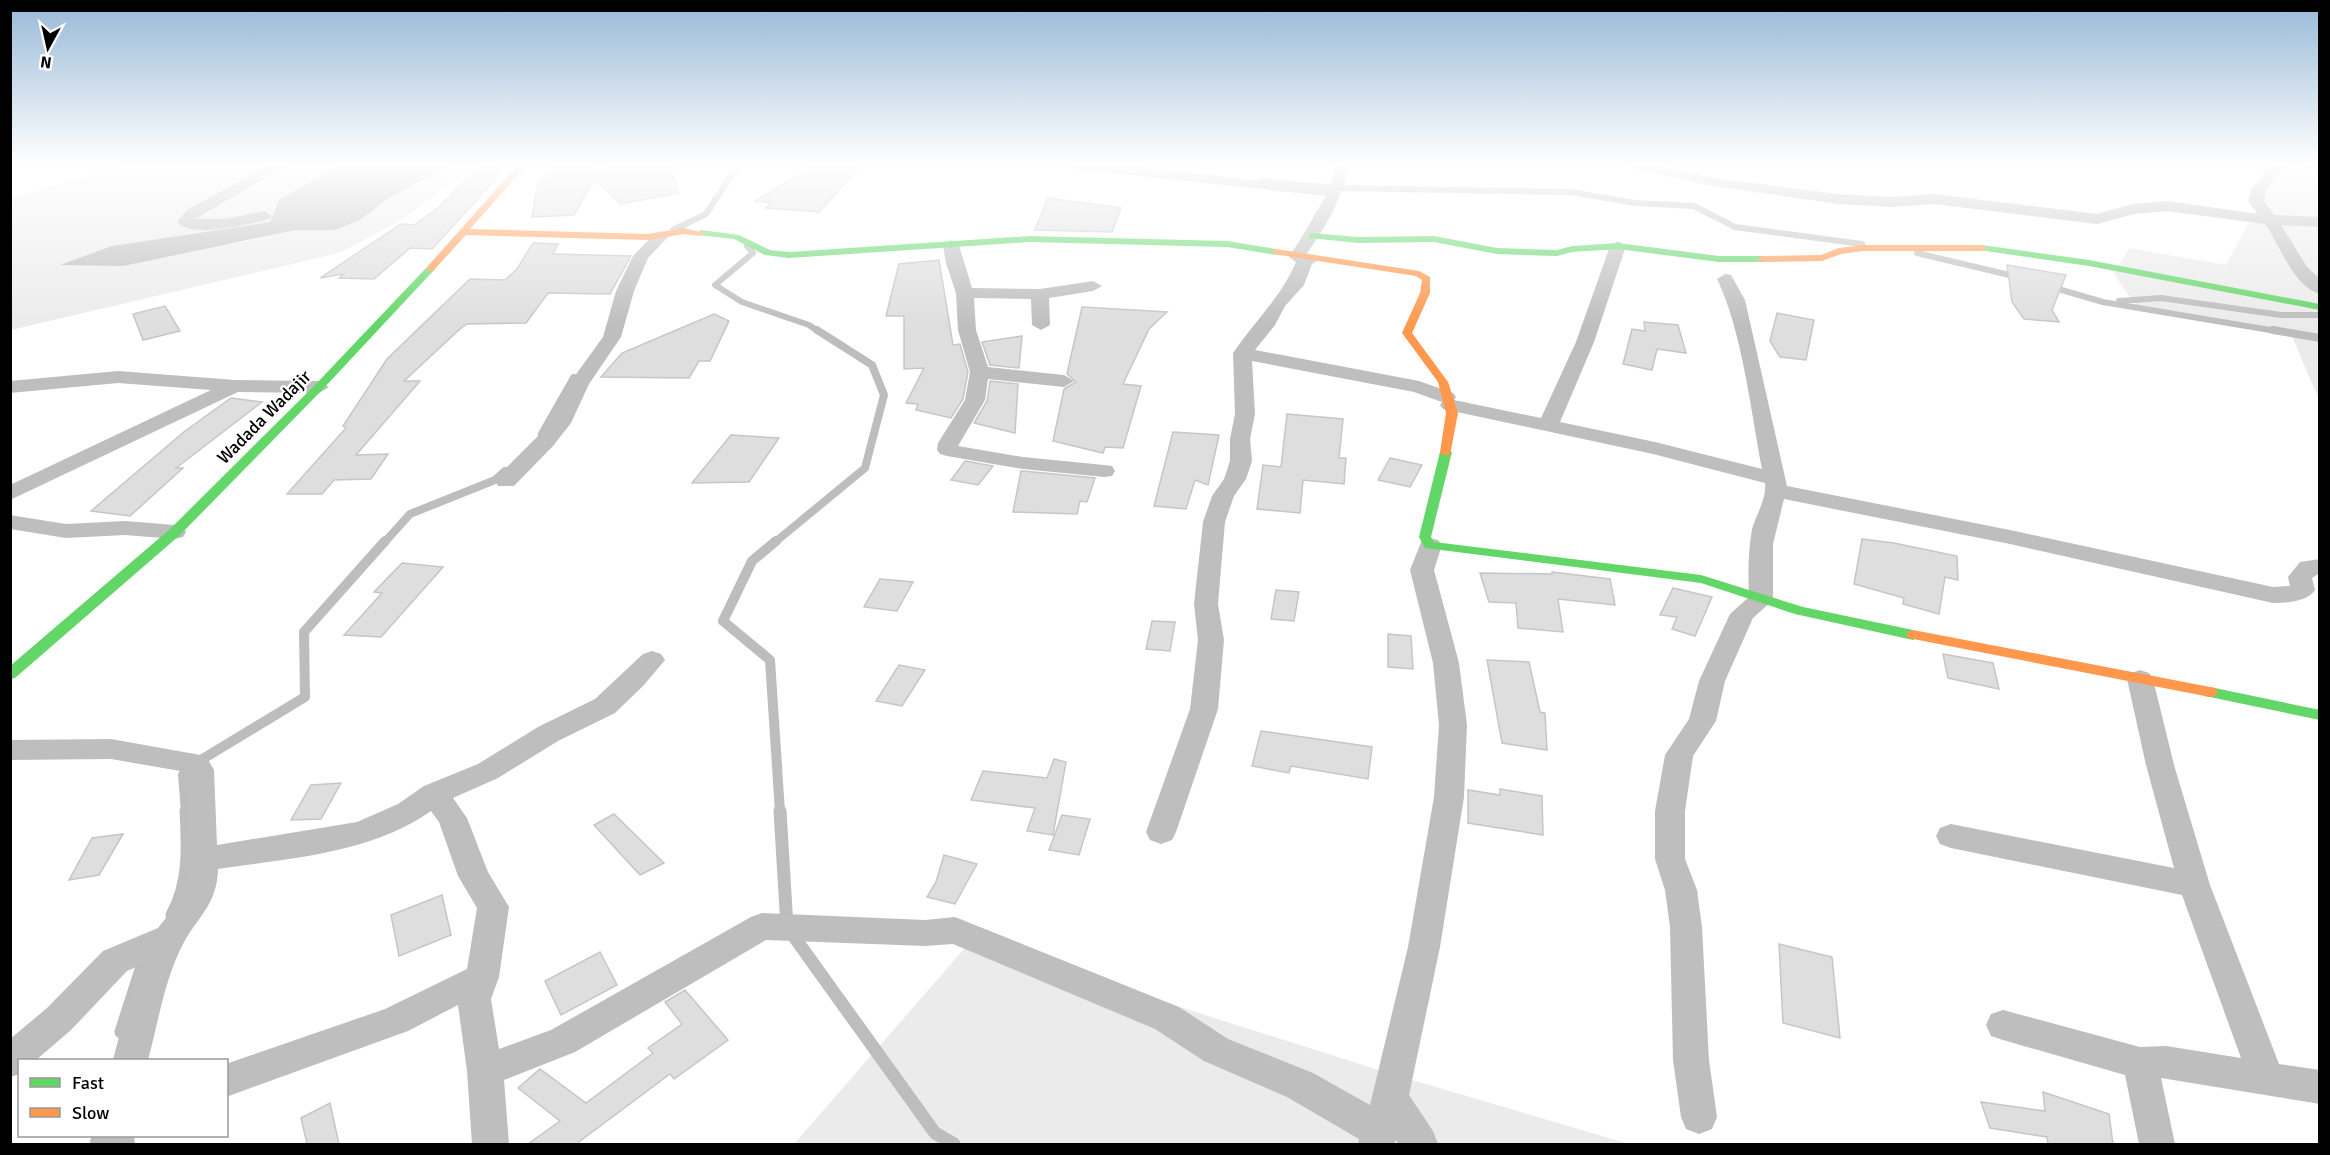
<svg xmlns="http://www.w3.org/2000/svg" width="2330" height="1155" font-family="Signika,sans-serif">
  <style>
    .green { fill: #ebebeb }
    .water { fill: #bdbdbd }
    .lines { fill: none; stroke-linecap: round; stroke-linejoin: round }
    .stream-far3 { stroke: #bdbdbd; stroke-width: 6 }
    .stream-far2 { stroke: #bdbdbd; stroke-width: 8 }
    .stream-far1 { stroke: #bdbdbd; stroke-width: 10 }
    .stream { stroke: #bdbdbd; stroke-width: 13 }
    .building { fill: #dedede; stroke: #c6c6c6; stroke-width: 1.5 }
    .street { fill: #bebebe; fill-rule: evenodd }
    .fast { fill: #63d668; fill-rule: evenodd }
    .slow { fill: #ff974d; fill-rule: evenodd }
    .labels { text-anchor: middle; stroke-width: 4.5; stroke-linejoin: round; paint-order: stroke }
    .street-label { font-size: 18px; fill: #000; stroke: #fff }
  </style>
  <rect width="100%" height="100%" fill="#fff"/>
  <g class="green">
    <path d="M124 165H339L279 200 270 222 112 246 238 243 296 230H308L360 220 389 198 449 165H486L451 182 403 219 339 253 11 330V198Z"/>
    <path d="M2276 165H2319V400L2291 334 2137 307 2114 274 2129 248 2226 265 2277 170Z"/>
    <path d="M971 941 1385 1072 1629 1144H794Z"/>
  </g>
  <path class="water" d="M339 165H449L389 198 360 220 335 230H296L123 266 60 265 112 246 270 222 279 200Z"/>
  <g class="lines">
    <g class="stream-far3">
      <path d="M1260 181 1337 188 1571 192 1635 203 1694 206 1735 227 1862 244"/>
      <path d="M673 230 706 214 738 165"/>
      <path d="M747 246 753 253 715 285 742 302 809 325 819 332"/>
      <path d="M1917 253 2018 277"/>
      <path d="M2048 286 2103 302 2282 332"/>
      <path d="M2119 301 2161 298 2281 315H2320"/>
    </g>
    <g class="stream-far2">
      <path d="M2273 330 2320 338"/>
      <path d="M542 434 574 378"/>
      <path d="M384 543 410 514 495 480 505 471"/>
      <path d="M774 543 865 468 884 395 872 365 817 330"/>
    </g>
    <g class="stream-far1">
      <path d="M776 541 752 561 723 621 770 660 780 812"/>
      <path d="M186 812 183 775 196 763 305 697 304 632 385 541"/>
    </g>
    <g class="stream">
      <path d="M780 811 787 927 935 1133 954 1144"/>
      <path d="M172 915C190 883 188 847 186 811"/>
      <path d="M121 1032 146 954"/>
      <path d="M96 1144 98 1136"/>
    </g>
  </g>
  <g class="building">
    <path d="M481 165H492L501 173 432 249 410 248 374 279 339 278 344 274 320 278 401 224 414 225 439 207Z"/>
    <path d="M608 165H669L679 193 621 204 594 179 574 215 532 217 538 183 556 167 608 168Z"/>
    <path d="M816 165H862L819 212 766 208 772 203 755 201Z"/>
    <path d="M1048 198 1121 208 1112 232 1035 230Z"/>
    <path d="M533 243 558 244 553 254 631 256 610 294 548 293 526 323 467 324 461 328 404 381H420L356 455 388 454 371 479 334 480 322 494H287L346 428 343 426 387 359 470 279 505 280 517 269Z"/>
    <path d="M939 260 953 345 960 344 968 372 963 399 951 418 916 410 918 404 906 403 924 368 904 369V316H886L899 264Z"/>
    <path d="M2007 265 2066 275 2052 310 2059 322 2024 319 2012 302Z"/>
    <path d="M165 306 180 331 143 340 133 314Z"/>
    <path d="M1082 307 1167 312 1149 329 1123 384 1141 386 1123 448 1105 447 1103 453 1053 441 1064 389 1076 382 1067 374Z"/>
    <path d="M1777 313 1814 320 1806 360 1780 357 1770 341Z"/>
    <path d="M714 314 729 321 710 361H699L689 378 601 377 622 353Z"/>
    <path d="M1644 322 1678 325 1686 353 1657 349 1652 370 1623 364 1632 329 1645 331Z"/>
    <path d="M1022 336 1019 368 990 365 982 342Z"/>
    <path d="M990 381 1018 384 1015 433 974 423 987 401Z"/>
    <path d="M231 398 262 402 176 468H183L130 516 91 511 185 431Z"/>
    <path d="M1287 414 1343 419 1339 458H1346L1344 484 1303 480 1300 513 1257 509 1263 465 1281 467Z"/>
    <path d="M1173 432 1219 435 1208 485 1195 480 1186 509 1154 506Z"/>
    <path d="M731 435 779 438 749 482 692 483Z"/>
    <path d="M1390 458 1422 465 1410 487 1378 480Z"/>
    <path d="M965 461 993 466 978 485 951 480Z"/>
    <path d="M1021 471H1023L1095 478 1087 502 1080 501 1077 514 1013 512Z"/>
    <path d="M1862 539 1894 543 1957 556 1958 580 1945 577 1939 614 1903 604 1904 598 1854 584Z"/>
    <path d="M402 563 443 567 381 637 344 635 382 593 374 592Z"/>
    <path d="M1552 572 1610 579 1615 605 1558 599 1563 632 1518 628 1516 603 1489 602 1480 573 1552 574Z"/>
    <path d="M880 579 913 582 897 611 864 607Z"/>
    <path d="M1673 588 1712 597 1695 636 1672 629 1677 617 1660 615Z"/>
    <path d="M1276 590 1299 592 1294 621 1271 619Z"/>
    <path d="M1152 621 1175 622 1170 651 1146 649Z"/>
    <path d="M1388 634 1411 636 1413 669 1388 667Z"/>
    <path d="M1943 654 1993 663 1999 689 1948 678Z"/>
    <path d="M1487 660 1529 662 1540 712 1545 713 1547 750 1502 743Z"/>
    <path d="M899 665 925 670 902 706 876 701Z"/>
    <path d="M1261 731 1372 747 1368 779 1291 766 1289 773 1252 766Z"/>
    <path d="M1054 759 1066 762 1053 835 1027 831 1035 808 971 800 983 771 1047 778Z"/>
    <path d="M341 783 321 819 291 820 311 785Z"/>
    <path d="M1500 789 1542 796 1543 835 1468 823V790L1500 795Z"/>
    <path d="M614 814 664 863 640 875 594 825Z"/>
    <path d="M1062 815 1090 819 1079 855 1049 850Z"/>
    <path d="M123 834 99 875 69 880 92 838Z"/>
    <path d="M944 855 977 864 955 904 927 897 936 882Z"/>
    <path d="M442 895 451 935 399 956 391 915Z"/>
    <path d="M1779 944 1832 957 1840 1038 1783 1023Z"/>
    <path d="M600 952 617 985 561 1015 545 981Z"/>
    <path d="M685 990 728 1040 674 1079 670 1074 576 1144H528L560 1121 518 1088 540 1069 586 1103 653 1053 648 1048 682 1024 665 1002Z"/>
    <path d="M2043 1092 2109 1114 2113 1144H2048L2047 1137 1990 1128 1981 1102 2045 1111Z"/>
    <path d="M330 1103 339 1144H307L301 1118Z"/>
  </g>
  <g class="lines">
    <g class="street">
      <path d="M269 165H287L195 219H225L264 211 272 216 269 219C250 224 192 239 177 222L187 210Z"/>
      <path d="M1069 165H1118L1330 188 1335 165H1349C1342 200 1326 226 1306 255L1318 256 1320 259 1312 264 1304 285 1285 306 1275 325 1255 350 1419 381 1453 393 1456 397 1454 400 1541 418 1576 342 1610 246 1618 241 1626 246 1594 342 1560 422 1655 442 1762 469C1751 412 1742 330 1717 279L1725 274 1731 275 1745 300 1787 486 2010 530 2273 587 2290 586 2288 577 2300 562 2320 559V573L2312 578 2315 590C2307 602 2286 603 2273 603L2010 544 1784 499 1773 544V600L1753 618 1725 681 1716 721 1693 756 1685 811V859L1697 890 1702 927 1709 1060 1717 1117 1712 1129 1699 1134 1686 1129 1681 1117 1673 1060 1670 927 1665 890 1655 859V811L1665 755 1689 719 1699 681 1730 614 1749 597C1748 575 1748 552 1752 529 1756 515 1767 498 1765 483L1653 454 1443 409 1440 405 1442 402 1414 392 1252 361 1255 414 1250 439 1252 461 1246 479 1234 496 1225 522 1218 604 1224 640 1218 709 1176 832 1172 840 1161 844 1150 840 1146 832 1190 709 1198 640 1194 604 1203 522 1212 496 1224 479 1230 461V439L1235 414 1233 353C1254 322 1282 296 1296 262L1289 257C1303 237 1313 217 1326 196L1076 169Z"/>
      <path d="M1629 165H1656L1713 178 1839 194 1892 197 1934 194 2097 214 2133 204 2167 201 2258 214 2248 201 2252 188 2271 165H2285L2267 188 2264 201 2274 215 2320 217V227L2281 225 2307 267 2320 279V294C2294 288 2279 243 2265 224L2167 211 2134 214 2097 224 1934 204 1892 207 1839 204 1713 186 1631 168Z"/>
      <path d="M2305 165H2320V172Z"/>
      <path d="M661 231 669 236 648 258 634 291 621 337 589 384 571 423 553 446 514 486H498L495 481 498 476 552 422 569 384 603 337 616 291 633 256 655 233Z"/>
      <path d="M951 240 959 245 972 288 1040 289 1093 281 1102 286 1093 291 1049 298 1050 325 1041 330 1032 325 1031 299 974 298 976 330 988 367 1064 375 1074 381 1064 387 988 379 985 400 958 446 1023 457 1104 465 1112 466 1115 471 1112 476 1104 477 1023 469 947 456 940 454 937 450 938 443 965 400 970 372 958 330 956 293 946 263 943 245Z"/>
      <path d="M118 371 235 380 319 381 329 387 319 393 238 392 10 500V485L211 390 118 383 10 393V381Z"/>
      <path d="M10 515 66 524 125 521 175 525 183 527 186 532 183 537 175 539 125 535 66 538 10 529Z"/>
      <path d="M1430 538 1438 540 1442 545 1434 570 1459 663 1467 725 1464 797 1440 947 1409 1095 1433 1131 1438 1144H1399L1396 1140 1394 1144H1358L1359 1139 1287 1097 1204 1061 1155 1029 953 944 925 946 766 940 575 1052 504 1080 509 1144H472L467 1071 458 1005 408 1031 226 1097V1064L385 1009 467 969 477 908 458 876 439 822 431 811C370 854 290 858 218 869 217 905 198 916 183 944 165 978 158 1023 148 1060H113L127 1006 143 964 127 971 71 1030 36 1060H20V1074L10 1077V1039L47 1008 103 951 158 928 180 900 188 872 186 772 111 759 10 760V740L111 739 206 756 214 770 217 845 357 822 398 804 424 786 478 764 538 727 595 699 643 654 652 651 661 654 665 660 643 686 615 713 558 741 498 778 453 798 467 818 488 872 509 907 499 977 491 999 499 1049 551 1030 751 917 762 913 925 920 955 917 1179 1007 1228 1039 1313 1073 1370 1105 1408 947 1434 797 1439 725 1433 663 1410 570 1422 540Z"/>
      <path d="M2140 670 2149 673 2153 679 2174 765 2210 885 2279 1064 2320 1070V1104L2161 1078 2175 1144H2139L2125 1075 2003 1040 1991 1036 1986 1025 1991 1014 2003 1010 2140 1047 2166 1046 2241 1058 2182 895 1951 848 1940 844 1936 836 1940 828 1951 824 2174 868 2146 765 2127 679 2131 673Z"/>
      <path d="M97 1136H134L135 1144H98Z"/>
    </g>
    <g class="fast">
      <path d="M701 230 739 235 770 250 789 252 1030 236 1227 241 1276 249 1281 252 1276 255 1227 247 1030 242 789 258 765 255 734 239 698 235 697 233Z"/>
      <path d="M1312 233 1358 237 1434 236 1497 248 1557 250 1572 246 1618 243 1719 256H1762L1767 259 1762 262H1719L1618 249 1572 252 1557 256 1497 254 1434 242 1358 243 1309 238V234Z"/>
      <path d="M1982 245 2089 260 2320 304V310L2089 266 1979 250 1977 248Z"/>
      <path d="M427 267 435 269 323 389 180 535 15 678 10 679V666L170 529 315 385Z"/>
      <path d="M1446 448 1452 452 1431 537 1434 542 1701 575 1803 607 1913 630 1920 635 1913 640 1795 614 1701 583 1425 548 1419 537 1440 452Z"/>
      <path d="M2210 687 2320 710V720L2205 696 2202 692 2205 688Z"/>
    </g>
    <g class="slow">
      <path d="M518 165H527L470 229 648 234 684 228 705 233 701 236 684 234 648 240 466 235 433 271H427V267Z"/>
      <path d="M1863 245H1982L1987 248 1982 251H1863L1841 254 1822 261 1762 262 1757 259 1762 256 1821 255 1839 248Z"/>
      <path d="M1276 249 1419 271 1430 277V293L1412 333 1448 382 1458 413 1450 455H1442L1440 452 1446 413 1438 382 1402 333 1420 293 1422 280 1416 276 1273 254V250Z"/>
      <path d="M1913 630 2210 687 2215 688 2218 692 2215 696 2210 697 1908 638 1906 635 1908 632Z"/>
    </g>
  </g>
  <linearGradient id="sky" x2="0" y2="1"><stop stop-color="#97b8d7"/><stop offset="0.5" stop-color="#fff"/><stop offset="1" stop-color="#fff" stop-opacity="0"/></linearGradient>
  <rect width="2330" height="327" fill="url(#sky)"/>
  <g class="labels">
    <g class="street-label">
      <text transform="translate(264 417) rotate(-45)" y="6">Wadada Wadajir</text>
    </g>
  </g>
  <rect width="2330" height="1155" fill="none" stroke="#000000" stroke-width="24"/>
  <rect x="18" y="1059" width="210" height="78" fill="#ffffff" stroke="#999999" stroke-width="1.5"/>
  <rect x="30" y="1078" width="30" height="9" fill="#63d668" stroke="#999999" stroke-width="1.5"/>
  <text x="72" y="1089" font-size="18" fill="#000000">Fast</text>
  <rect x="30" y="1108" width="30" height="9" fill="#ff974d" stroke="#999999" stroke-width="1.5"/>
  <text x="72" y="1119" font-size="18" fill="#000000">Slow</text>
  <g transform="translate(48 48) rotate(188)" stroke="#ffffff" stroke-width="4.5" paint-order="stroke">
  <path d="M0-4.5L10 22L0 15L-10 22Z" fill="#000000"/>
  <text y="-9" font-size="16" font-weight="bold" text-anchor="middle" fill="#000000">N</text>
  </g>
</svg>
